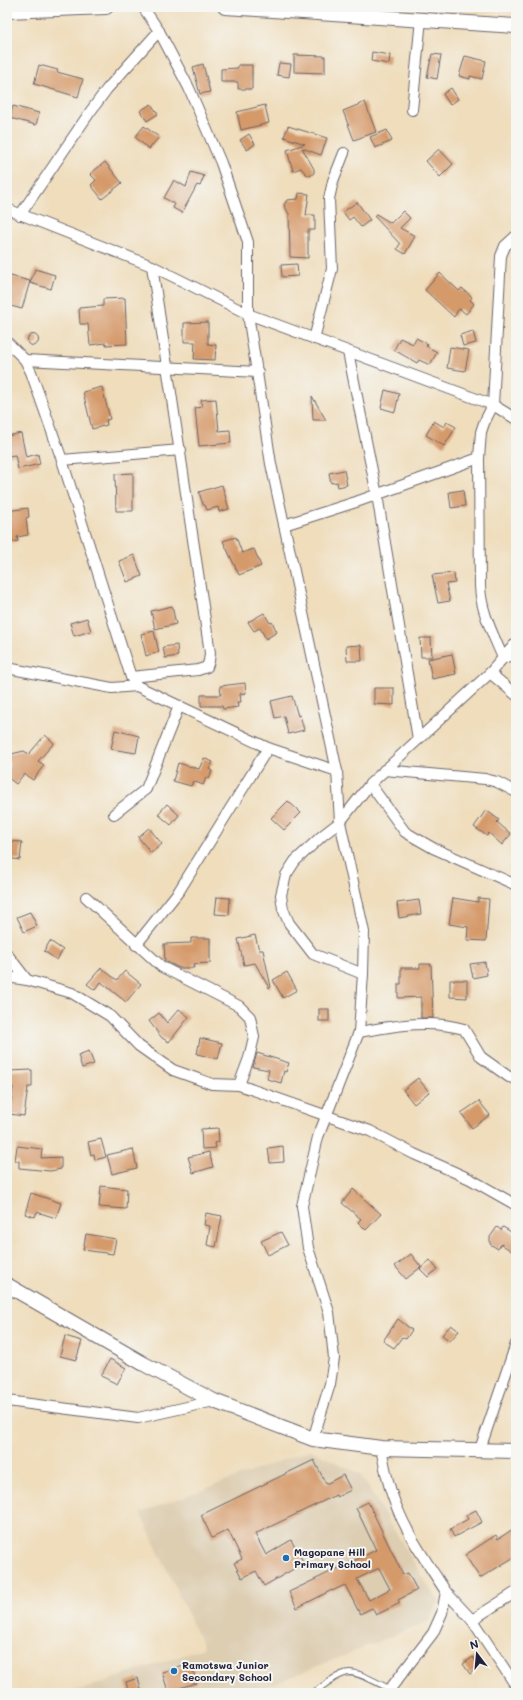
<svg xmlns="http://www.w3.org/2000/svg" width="523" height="1700" font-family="Mali,sans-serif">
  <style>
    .built { fill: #ddceb2 }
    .building { fill: #d59a6a; fill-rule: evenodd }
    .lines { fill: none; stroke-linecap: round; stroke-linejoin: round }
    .lane-casing { stroke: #6a6368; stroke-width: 7 }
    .street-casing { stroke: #6a6368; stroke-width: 12 }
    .secondary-casing { stroke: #6a6368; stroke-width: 16 }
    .lane { stroke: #fff; stroke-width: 5 }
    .street { stroke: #fff; stroke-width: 10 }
    .secondary { stroke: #fff; stroke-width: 14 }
    .poi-dot { fill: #1f6fb2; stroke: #f6f6f2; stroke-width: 1.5 }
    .labels { text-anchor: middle; stroke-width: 4; stroke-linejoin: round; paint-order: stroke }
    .poi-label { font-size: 10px; font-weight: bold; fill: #22223b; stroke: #f6f6f2; text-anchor: start }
  </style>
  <rect width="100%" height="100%" fill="#f6f6f2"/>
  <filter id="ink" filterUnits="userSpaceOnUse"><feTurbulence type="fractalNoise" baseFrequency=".025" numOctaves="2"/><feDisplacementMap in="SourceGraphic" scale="8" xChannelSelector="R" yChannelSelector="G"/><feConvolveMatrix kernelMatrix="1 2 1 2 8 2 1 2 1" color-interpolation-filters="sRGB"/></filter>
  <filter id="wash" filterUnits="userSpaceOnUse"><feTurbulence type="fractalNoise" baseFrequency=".012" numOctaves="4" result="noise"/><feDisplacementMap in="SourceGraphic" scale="16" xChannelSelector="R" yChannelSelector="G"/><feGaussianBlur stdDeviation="0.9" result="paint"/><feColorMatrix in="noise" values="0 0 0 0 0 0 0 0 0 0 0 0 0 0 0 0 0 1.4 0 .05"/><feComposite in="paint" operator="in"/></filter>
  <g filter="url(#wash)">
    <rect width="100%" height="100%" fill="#efddbc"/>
    <path class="built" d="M310 1450 360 1474 438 1602 429 1621 252 1693H71L204 1648 140 1513Z"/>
    <g id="blocks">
      <g class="building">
        <path d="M372 52 390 55 389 64 371 61Z"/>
        <path d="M432 54 441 55 437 79 427 77Z"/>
        <path d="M294 55 325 56V73L294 72Z"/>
        <path d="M465 56 486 61 482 79 470 76V79L459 76Z"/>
        <path d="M279 63 291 64 289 77 277 75Z"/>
        <path d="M203 64 210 92 200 94 193 67Z"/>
        <path d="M39 65 58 70 57 72 83 79 78 97 34 84Z"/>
        <path d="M238 65H252V89H238V82H221V69L238 68Z"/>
        <path d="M451 88 458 99 450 105 443 94Z"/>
        <path d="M365 102 376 132 354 140 343 111Z"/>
        <path d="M151 104 158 114 147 121 140 111Z"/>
        <path d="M265 105 269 123 241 130 237 112Z"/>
        <path d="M13 106 39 113 36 125 10 118Z"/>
        <path d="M144 126 159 137 149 149 135 137Z"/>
        <path d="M288 126 327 138 321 155 302 148 314 169V173L310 176 306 174 301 168 293 171 287 150 305 144 284 137Z"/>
        <path d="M387 130 392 141 375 148 370 137Z"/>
        <path d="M249 134 255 144 247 150 240 140Z"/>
        <path d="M439 149 453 164 440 177 426 161Z"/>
        <path d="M105 162 122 183 102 199 91 185 96 180 90 174Z"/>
        <path d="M191 172 204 176 200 186 197 185 182 213 173 208 175 204 164 198 174 180 186 187Z"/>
        <path d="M299 193 309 194 306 215H315V230H308V258L290 257 289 214 284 205 287 200 298 199Z"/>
        <path d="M357 202 370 220 361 227 353 217 349 220 343 212Z"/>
        <path d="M403 211 410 218 400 228 415 236 405 254 397 249 400 244 374 216 376 214 391 223Z"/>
        <path d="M297 264 298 276 282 277 281 265Z"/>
        <path d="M35 269 55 275 51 289 30 283Z"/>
        <path d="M440 273 459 291 462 288 472 297 470 300 474 304 466 314 460 309 458 310 454 317 425 290Z"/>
        <path d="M7 275 30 281 22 309 7 305Z"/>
        <path d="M125 298 127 344 106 345V343L90 345 88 324H80L79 308 103 306V299Z"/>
        <path d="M208 322V344L216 345 215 360 194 359 195 342H184V323Z"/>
        <path d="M473 331 476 343 463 346 460 335Z"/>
        <circle cx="33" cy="340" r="5.5"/>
        <path d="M400 338 413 344 416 338 428 344 426 346 437 352 430 365 419 360 417 363 394 350Z"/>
        <path d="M450 347 469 350 465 371 447 368Z"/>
        <path d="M102 387 110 419 106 420 107 425 92 429 83 392Z"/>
        <path d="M385 390 399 394 395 412 381 408Z"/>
        <path d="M312 396 326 420H313Z"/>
        <path d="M216 399 219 431 230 430 231 443 199 446 195 408 202 407 201 400Z"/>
        <path d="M434 421 444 427 447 422 456 427 444 446 426 435Z"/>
        <path d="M21 433 26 457 38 454 40 464 18 469 15 455 9 456 7 436Z"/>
        <path d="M344 470 347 485 338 487 337 482 331 483 329 473Z"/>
        <path d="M133 473V511H116L115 474Z"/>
        <path d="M222 485 229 509 219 512 218 507 207 510 205 505H203L199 492Z"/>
        <path d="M463 490 465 506 451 508 449 492Z"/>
        <path d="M28 508 29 517 26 518 28 535 17 537 18 541 7 543V511Z"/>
        <path d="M236 537 242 553 254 549 261 566 239 575 223 541Z"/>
        <path d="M134 555 142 576 127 582 119 561Z"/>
        <path d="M454 573 455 583 446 584 450 601 438 603 432 575Z"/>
        <path d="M172 606 176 624 155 629 151 611Z"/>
        <path d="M264 613 270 623 272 622 277 632 266 639 260 628 254 631 248 622Z"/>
        <path d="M87 618 91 631 74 636 70 623Z"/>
        <path d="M154 631 159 652 146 656 141 634Z"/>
        <path d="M420 638H431L432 657H421Z"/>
        <path d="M177 645 178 656 165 658 163 647Z"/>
        <path d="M361 645 362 661H347L346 646Z"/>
        <path d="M452 654 456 674 432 679 428 659Z"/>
        <path d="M245 683 246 693 240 694 241 702H237L238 707 223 709 222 706H201V695H221L220 686Z"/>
        <path d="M374 688H394V705L374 704Z"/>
        <path d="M292 696 298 716 300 715 304 730 288 734 284 716 275 718 271 701Z"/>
        <path d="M115 730 139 736 136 753 111 749Z"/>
        <path d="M45 735 54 743 38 761 44 765 33 780 24 774 16 784 7 777V773L10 769 7 755 24 751 29 754Z"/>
        <path d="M204 758 213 762 209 769 212 771 209 779 206 778 203 785 193 781 191 786 173 781 178 763 199 769Z"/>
        <path d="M288 801 301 813 284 830 271 818Z"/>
        <path d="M167 804 179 815 171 825 158 814Z"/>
        <path d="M486 810 499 820 497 822 511 834 502 845 489 833 487 836 474 827Z"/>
        <path d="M149 828 162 844 151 853 138 837Z"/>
        <path d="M7 841 22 842 20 860 7 858Z"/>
        <path d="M217 897 230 898 229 915 215 914Z"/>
        <path d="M453 898 478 902V898L489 899 486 941 467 940 468 927 449 924Z"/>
        <path d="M419 900 421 914 399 918 397 903Z"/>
        <path d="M30 912 37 926 24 932 17 917Z"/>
        <path d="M255 935 259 950H263L271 987 269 988 255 963 244 965 238 939Z"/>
        <path d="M191 938H210V963L193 964 194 968H179L165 961 164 944 191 943Z"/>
        <path d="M50 941 63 950 57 960 44 951Z"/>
        <path d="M485 962 487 975 473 978 470 964Z"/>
        <path d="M420 964H431L433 1018H421V997L398 998V984H401V968H420Z"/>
        <path d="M101 968 117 980 125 971 141 984 126 1002 101 982 95 990 87 984Z"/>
        <path d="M287 972 297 990 283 998 273 980Z"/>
        <path d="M450 980H467V998L450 997Z"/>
        <path d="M179 1009 189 1017 169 1042 162 1038 149 1021 159 1013 167 1023Z"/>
        <rect x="319" y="1009" width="10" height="12"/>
        <path d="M200 1038 222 1043 218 1059 197 1054Z"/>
        <path d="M89 1051 94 1064 82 1068 78 1055Z"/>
        <path d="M257 1053 289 1063 286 1072 284 1071 281 1083 267 1079 269 1070 253 1067Z"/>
        <path d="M32 1070V1087H28L24 1116 9 1114 13 1087H10L9 1071Z"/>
        <path d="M418 1078 429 1092 414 1104 403 1090Z"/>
        <path d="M479 1101 490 1115 472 1128 461 1113Z"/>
        <path d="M218 1128 219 1142 215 1143 216 1148 202 1149 201 1129Z"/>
        <path d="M101 1139 106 1157 95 1160 94 1154 91 1155 88 1142Z"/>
        <path d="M17 1146 42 1149 41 1158 61 1157V1169L50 1171 19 1168V1161H15Z"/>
        <path d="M283 1146 284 1162 270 1163 268 1148Z"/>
        <path d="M133 1149 137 1168 112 1174 107 1155Z"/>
        <path d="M209 1152 213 1167 193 1173 188 1157Z"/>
        <path d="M101 1186 127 1189 126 1209 99 1207Z"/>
        <path d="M353 1189 381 1214 366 1230 358 1222 361 1219 342 1203Z"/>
        <path d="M31 1193 61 1203 56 1218 37 1212 35 1217 25 1214Z"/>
        <path d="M206 1213 222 1216 216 1247 207 1245 210 1226 204 1225Z"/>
        <path d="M497 1227 501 1230 503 1227 516 1235V1254L501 1244 498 1249 490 1244V1237Z"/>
        <path d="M281 1232 288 1245 268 1255 261 1241Z"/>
        <path d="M86 1234 116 1239 113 1254 83 1250Z"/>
        <path d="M411 1254 421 1267 406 1279 395 1266Z"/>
        <path d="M430 1260 437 1269 428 1277 420 1269Z"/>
        <path d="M398 1319 412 1330 406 1339 402 1337 394 1348 383 1341Z"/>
        <path d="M451 1325 459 1331 450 1341 442 1335Z"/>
        <path d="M65 1336 82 1341 76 1360 60 1356Z"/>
        <path d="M110 1359 126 1368 117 1384 101 1376Z"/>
        <path d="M314 1460 326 1484 343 1475 351 1490 337 1497 336 1495 255 1534 266 1555 291 1540 304 1563 264 1586 256 1571 242 1578 234 1563 242 1559 228 1530 212 1538 201 1515Z"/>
        <path d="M368 1502 403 1575 408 1573 417 1590 398 1600 400 1603 376 1615 372 1608 360 1614 345 1585 332 1591V1590L297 1608 289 1592 376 1550 356 1508ZM379 1568 390 1589 369 1600 357 1579Z"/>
        <path d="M476 1510 482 1522 454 1537 450 1529 468 1519 466 1515Z"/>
        <path d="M516 1527V1556L480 1578 465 1555 496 1535 498 1539Z"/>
        <path d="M473 1657 479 1667 470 1674 463 1664Z"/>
        <path d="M191 1664 197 1683 168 1691 162 1672Z"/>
        <path d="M138 1678 142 1693H129L126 1682Z"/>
      </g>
    </g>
  </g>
  <g filter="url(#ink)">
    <use href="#blocks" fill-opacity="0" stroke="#6a6368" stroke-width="1"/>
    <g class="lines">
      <defs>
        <path id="lane" d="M313 1693C323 1686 334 1676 346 1673 357 1670 379 1684 390 1689"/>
        <g id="street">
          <path d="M143 7 159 31 189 88 221 163 248 242V314L271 464 337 771 340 822 364 932 363 974 359 1032 318 1137 302 1206 308 1248 329 1312 334 1358 330 1384 313 1439"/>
          <path d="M412 110 421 19"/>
          <path d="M7 209 152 266 248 314 493 405 516 419"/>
          <path d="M20 215 90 112 107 89 159 31"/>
          <path d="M516 236 505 246 501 256 493 405 484 423 481 432 479 458 480 586C481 612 493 634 503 658L516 643"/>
          <path d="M314 339 332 269 329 199 333 181 344 153"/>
          <path d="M7 342 25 360 31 372 62 460 131 677 137 686"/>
          <path d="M348 352 377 495 418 739"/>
          <path d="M25 360 258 372"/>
          <path d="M62 460 181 450"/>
          <path d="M284 525 356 502 479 458"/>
          <path d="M7 668 112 688 137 686 268 748 337 771"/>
          <path d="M490 673 516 695"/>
          <path d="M131 677 198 670 207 667 209 661 210 653 152 266"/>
          <path d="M384 770 485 779 497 782 516 792"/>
          <path d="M370 784 405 832 433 848 516 885"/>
          <path d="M114 814 146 789 179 706"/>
          <path d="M86 897 162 967 239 1006 250 1017 254 1037 249 1058 239 1085"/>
          <path d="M136 945 179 891 268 748"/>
          <path d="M7 954 27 980"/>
          <path d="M363 974 313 954 289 923 283 909 281 895 286 875 295 861 323 835 340 822 370 784 490 673 503 658 516 654"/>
          <path d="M7 977 27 980 72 993 110 1016 139 1046 173 1070 212 1084 239 1085 370 1131 414 1154 470 1179 516 1205"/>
          <path d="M359 1032C394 1026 428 1019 464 1029L481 1057 509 1077 516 1079"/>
          <path d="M7 1401 138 1418 214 1401"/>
          <path d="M381 1448C385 1469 389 1490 398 1510 410 1539 429 1565 446 1592L442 1613 433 1633 387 1693"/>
          <path d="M480 1449 516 1344"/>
          <path d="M446 1592 472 1620 516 1686"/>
          <path d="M472 1620 516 1592"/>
        </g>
        <g id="secondary">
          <path d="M225 7 516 26"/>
          <path d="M7 11 106 7"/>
          <path d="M7 1285 144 1364 214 1401 313 1439 381 1448 516 1451"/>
        </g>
      </defs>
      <use href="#lane" class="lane-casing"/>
      <use href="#street" class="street-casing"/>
      <use href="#secondary" class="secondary-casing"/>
      <use href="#lane" class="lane"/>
      <use href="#street" class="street"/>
      <use href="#secondary" class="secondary"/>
    </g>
  </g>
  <g class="poi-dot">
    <circle cx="286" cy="1558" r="4"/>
    <circle cx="174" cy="1671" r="4"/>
  </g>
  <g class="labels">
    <g class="poi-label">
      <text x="294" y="1556">Magopane Hill<tspan x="294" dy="12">Primary School</tspan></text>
      <text x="182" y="1669">Ramotswa Junior<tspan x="182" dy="12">Secondary School</tspan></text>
    </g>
  </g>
  <rect width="523" height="1700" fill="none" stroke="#f6f6f2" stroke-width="24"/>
  <g transform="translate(477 1654) rotate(344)" stroke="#f6f6f2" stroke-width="3" paint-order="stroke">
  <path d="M0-3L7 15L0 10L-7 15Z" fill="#22223b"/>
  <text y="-6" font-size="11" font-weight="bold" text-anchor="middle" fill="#22223b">N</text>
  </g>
</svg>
